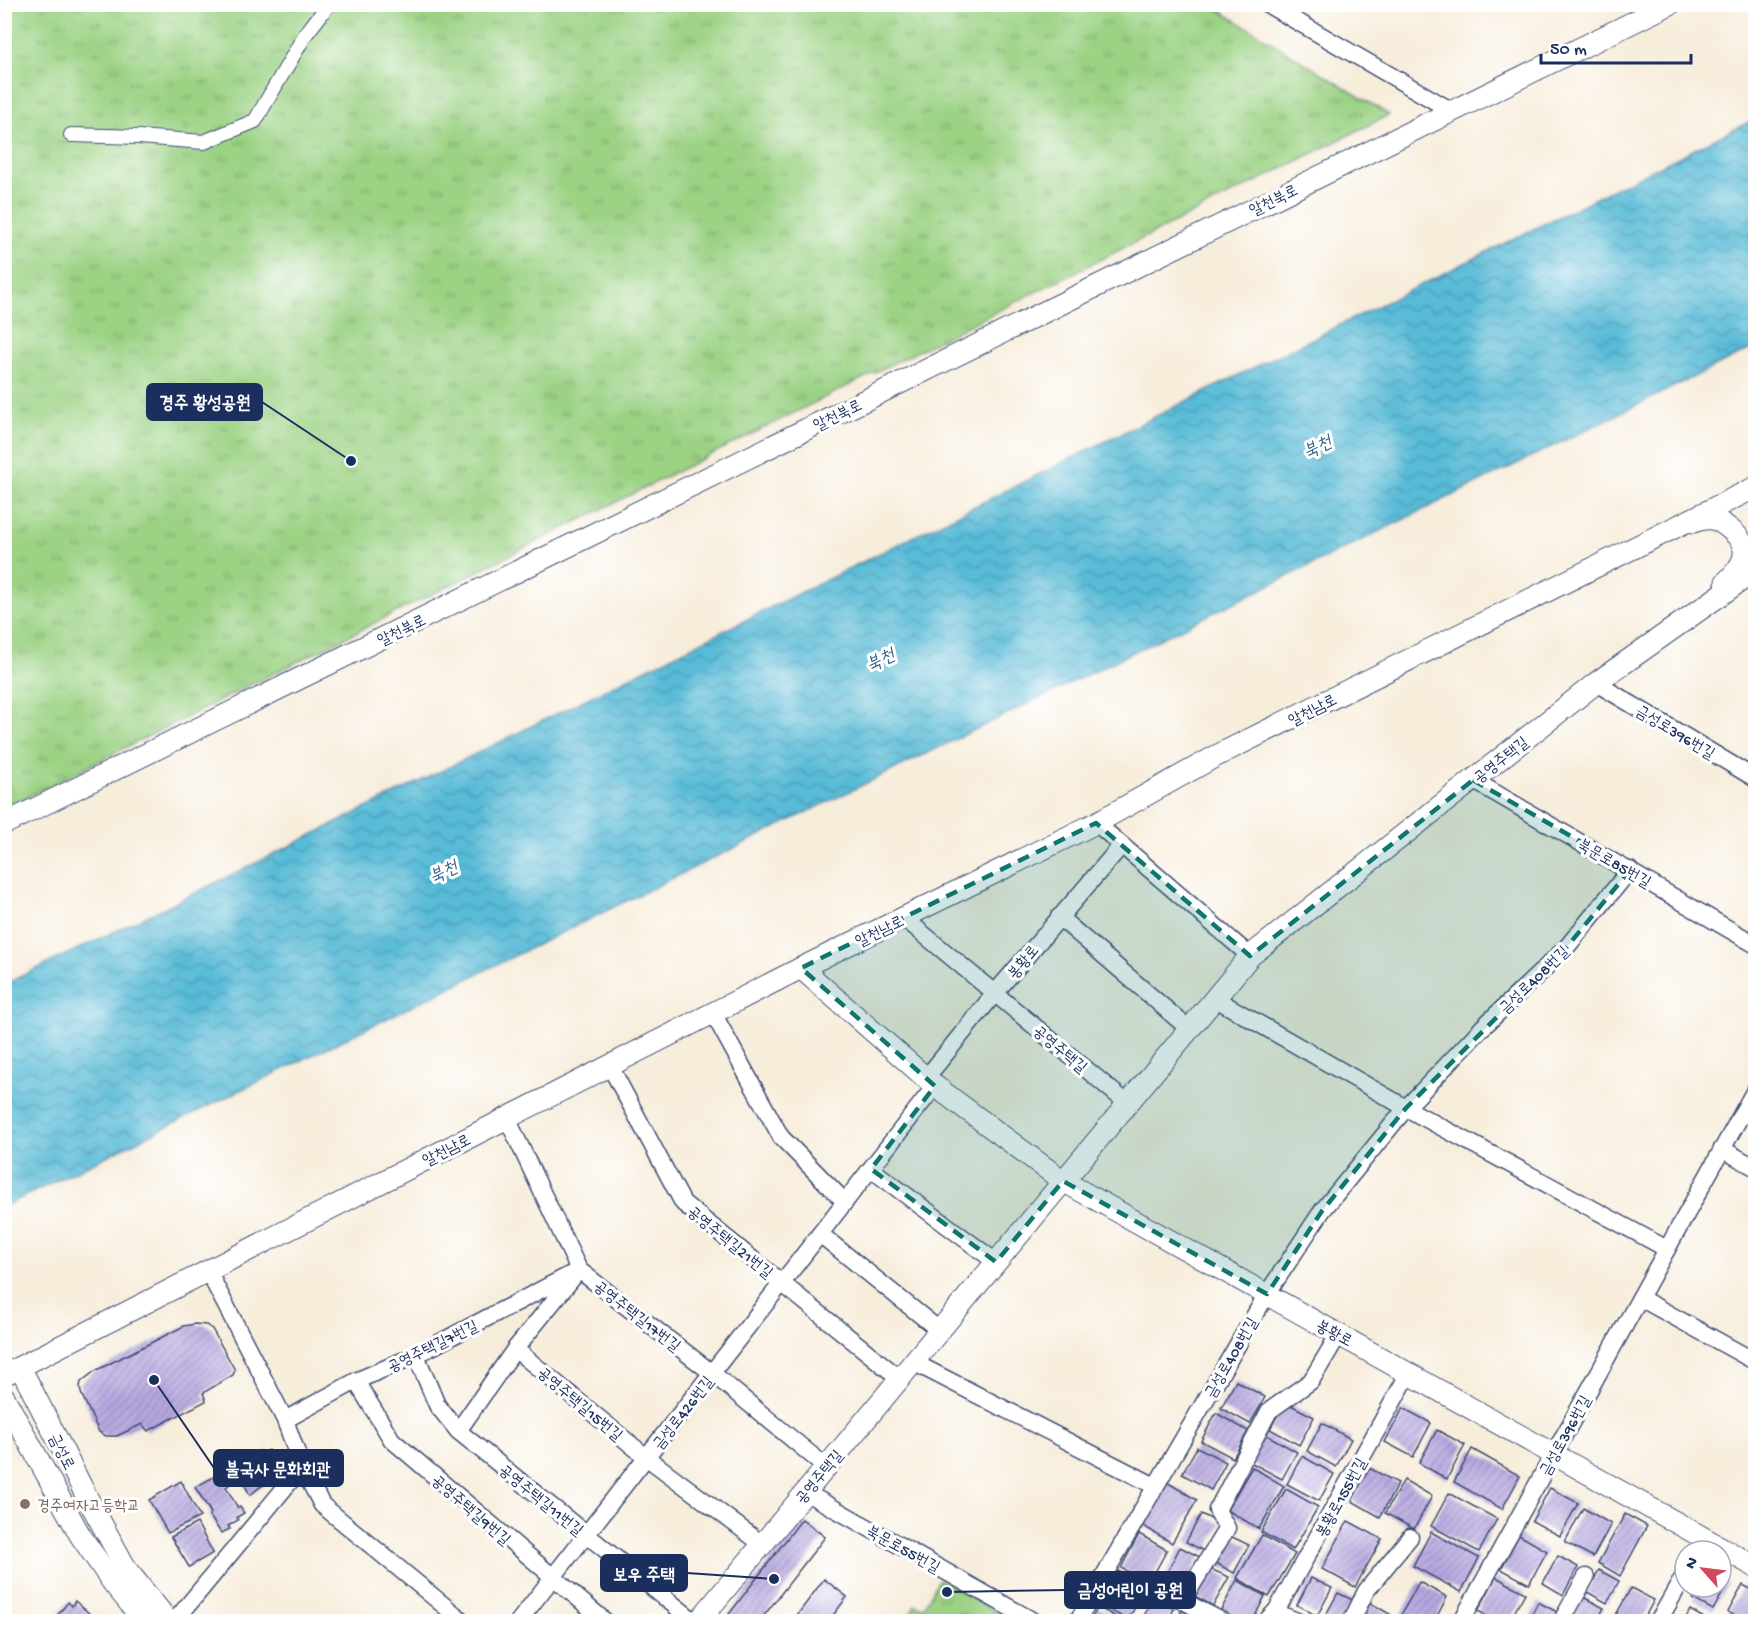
<svg xmlns="http://www.w3.org/2000/svg" width="1760" height="1626" font-family="'Gochi Hand','Poor Story',sans-serif">
  <style>
    .park { fill: url(#park-tufts); stroke: #5b8070; stroke-width: 1.5 }
    .water { fill: url(#water-waves); stroke: #3a759a; stroke-width: 1.5 }
    .building { fill: url(#building-hatch) }
    .lines { fill: none; stroke-linecap: round; stroke-linejoin: round }
    .pedestrian-casing { stroke: #3c4c71; stroke-width: 16 }
    .minor-casing { stroke: #3c4c71; stroke-width: 19 }
    .tertiary-casing { stroke: #3c4c71; stroke-width: 23 }
    .pedestrian { stroke: #fff; stroke-width: 14 }
    .minor { stroke: #fff; stroke-width: 16 }
    .tertiary { stroke: #fff; stroke-width: 21 }
    .marked { fill: #0f766e; fill-opacity: 0.2; stroke: #0f766e; stroke-width: 4.5; stroke-dasharray: 12 8; stroke-linejoin: round }
    .education-dot { fill: #8d6e63; stroke: #fff; stroke-width: 2 }
    .labels { text-anchor: middle; stroke-width: 6; stroke-linejoin: round; paint-order: stroke }
    .street-label { font-size: 16px; fill: #1b2f5e; stroke: #fff }
    .education-label { font-size: 16px; fill: #785e54; stroke: #fff; text-anchor: start }
    .water-label { font-size: 18px; font-style: italic; fill: #306088; stroke: #fff }
    .leader { fill: none; stroke: #1b2f5e; stroke-width: 2 }
    .callout-dot { fill: #1b2f5e; stroke: #fff; stroke-width: 2 }
    .callout { fill: #1b2f5e; stroke: #1b2f5e; stroke-width: 2 }
    .callout-label { font-size: 18px; text-anchor: middle; font-weight: bold; fill: #fff }
  </style>
  <defs>
    <pattern id="park-tufts" width="24" height="20" patternUnits="userSpaceOnUse" patternTransform="scale(1.5)"><rect width="24" height="20" fill="#9bd283"/><path d="M3 7l-1-3M5 7V3M7 7l1-3M15 17l-1-3M17 17v-4M19 17l1-3" fill="none" stroke="#7eab6e"/></pattern>
    <pattern id="water-waves" width="16" height="10" patternUnits="userSpaceOnUse" patternTransform="scale(1.5)"><rect width="16" height="10" fill="#58bbd7"/><path d="M0 5q4-4 8 0t8 0" fill="none" stroke="#4898b2"/></pattern>
    <pattern id="building-hatch" width="6" height="6" patternUnits="userSpaceOnUse" patternTransform="scale(1.5)"><rect width="6" height="6" fill="#b7a7e0"/><path d="M-1 1l2-2M0 6l6-6M5 7l2-2" fill="none" stroke="#9488b9"/></pattern>
  </defs>
  <rect width="100%" height="100%" fill="#fff"/>
  <filter id="ink" filterUnits="userSpaceOnUse"><feTurbulence type="fractalNoise" baseFrequency=".0167" numOctaves="2"/><feDisplacementMap in="SourceGraphic" scale="12" xChannelSelector="R" yChannelSelector="G"/><feConvolveMatrix kernelMatrix="1 2 1 2 8 2 1 2 1" color-interpolation-filters="sRGB"/></filter>
  <filter id="wash" filterUnits="userSpaceOnUse"><feTurbulence type="fractalNoise" baseFrequency=".008" numOctaves="4" result="noise"/><feDisplacementMap in="SourceGraphic" scale="24" xChannelSelector="R" yChannelSelector="G"/><feGaussianBlur stdDeviation="1.35" result="paint"/><feColorMatrix in="noise" values="0 0 0 0 0 0 0 0 0 0 0 0 0 0 0 0 0 1.4 0 .05"/><feComposite in="paint" operator="in"/></filter>
  <g filter="url(#wash)">
    <rect width="100%" height="100%" fill="#f7eddb"/>
    <g class="park">
      <path d="M5 5H1211L1389 115 5 808Z"/>
      <path d="M939 1579 1012 1621H906L915 1605 924 1607Z"/>
    </g>
    <path class="water" d="M1755 119V347L5 1206V984L199 891Z"/>
    <g id="blocks">
      <g class="building">
        <path d="M195 1324 206 1325 212 1329 235 1370 233 1375 203 1393 206 1401 148 1431 142 1424 117 1436H106L99 1432 81 1393 80 1387 81 1382 95 1371 184 1326Z"/>
        <path d="M1236 1381 1265 1397 1250 1424 1221 1408Z"/>
        <path d="M1285 1402 1314 1417 1299 1445 1270 1429Z"/>
        <path d="M1403 1408 1431 1423 1413 1457 1385 1442Z"/>
        <path d="M1216 1413 1248 1431 1233 1458 1201 1441Z"/>
        <path d="M1322 1423 1351 1439 1336 1467 1307 1451Z"/>
        <path d="M1437 1430 1465 1445 1447 1479 1419 1463Z"/>
        <path d="M1265 1434 1297 1452 1282 1479 1250 1462Z"/>
        <path d="M1197 1447 1226 1462 1211 1490 1182 1474Z"/>
        <path d="M1472 1449 1520 1476 1502 1509 1454 1482Z"/>
        <path d="M268 1450 277 1468 275 1473 269 1477 271 1481 260 1487 250 1495 236 1468Z"/>
        <path d="M1302 1456 1334 1474 1319 1501 1287 1484Z"/>
        <path d="M1252 1467 1284 1486 1259 1529 1227 1510Z"/>
        <path d="M1369 1468 1398 1483 1380 1517 1352 1501Z"/>
        <path d="M223 1472 229 1485 226 1487 238 1508 240 1507 244 1513 237 1517 238 1520 228 1526 230 1529 221 1533 209 1515 211 1513 195 1487Z"/>
        <path d="M1404 1480 1432 1496 1414 1529 1385 1513Z"/>
        <path d="M181 1481 200 1517 168 1533 149 1500Z"/>
        <path d="M1165 1481 1197 1500 1172 1543 1140 1524Z"/>
        <path d="M1550 1488 1578 1503 1560 1536 1532 1521Z"/>
        <path d="M1286 1489 1318 1507 1293 1550 1261 1532Z"/>
        <path d="M1449 1493 1497 1519 1479 1552 1431 1526Z"/>
        <path d="M1583 1508 1611 1524 1593 1557 1565 1542Z"/>
        <path d="M1201 1514 1221 1524 1206 1552 1186 1542Z"/>
        <path d="M1625 1514 1647 1526 1620 1576 1598 1563Z"/>
        <path d="M802 1519 825 1537 759 1622H723Z"/>
        <path d="M1348 1521 1382 1539 1355 1587 1322 1569Z"/>
        <path d="M197 1523 213 1553 189 1567 171 1537Z"/>
        <path d="M1431 1532 1479 1558 1461 1592 1413 1566Z"/>
        <path d="M1139 1534 1167 1550 1149 1583 1121 1568Z"/>
        <path d="M1228 1535 1249 1545 1234 1573 1214 1562Z"/>
        <path d="M1262 1535 1295 1554 1269 1597 1237 1578Z"/>
        <path d="M1519 1535 1547 1551 1529 1584 1501 1569Z"/>
        <path d="M1180 1547 1200 1557 1186 1585 1166 1575Z"/>
        <path d="M1558 1556 1578 1567 1563 1595 1543 1583Z"/>
        <path d="M1208 1568 1229 1577 1213 1606 1193 1595Z"/>
        <path d="M1599 1570 1619 1581 1607 1603 1587 1592Z"/>
        <path d="M1118 1571 1146 1587 1128 1620 1100 1605Z"/>
        <path d="M1496 1577 1525 1593 1509 1622H1498L1478 1611Z"/>
        <path d="M1311 1578 1332 1588 1317 1616 1297 1605Z"/>
        <path d="M824 1579 847 1597 828 1622H792Z"/>
        <path d="M1721 1579 1728 1583 1713 1610 1693 1599 1699 1587H1721Z"/>
        <path d="M1237 1580 1265 1596 1252 1622H1234L1219 1614Z"/>
        <path d="M1419 1582 1447 1597 1434 1622H1413L1401 1615Z"/>
        <path d="M1743 1585 1756 1592V1610L1749 1622H1745L1728 1612Z"/>
        <path d="M1631 1588 1654 1600 1642 1622H1612Z"/>
        <path d="M1338 1593 1359 1603 1349 1622H1326L1323 1620Z"/>
        <path d="M1583 1597 1604 1608 1596 1622H1577L1572 1619Z"/>
        <path d="M1153 1598 1174 1609 1167 1622H1141Z"/>
        <path d="M75 1601 99 1622H52L68 1602 72 1606Z"/>
        <path d="M1367 1601 1395 1617 1393 1622H1356Z"/>
        <path d="M1538 1602 1559 1613 1554 1622H1528Z"/>
        <path d="M1098 1607 1125 1622H1090Z"/>
        <path d="M1182 1610 1202 1622H1176Z"/>
        <path d="M1690 1610 1711 1622H1684Z"/>
        <path d="M1476 1616 1485 1622H1473Z"/>
      </g>
    </g>
  </g>
  <g filter="url(#ink)">
    <use href="#blocks" fill-opacity="0" stroke="#3c4c71" stroke-width="1.5"/>
    <g class="lines">
      <defs>
        <path id="pedestrian" d="M71 135 139 137 204 142 255 121 305 35 329 4"/>
        <g id="minor">
          <path d="M1267 4 1452 111"/>
          <path d="M1596 683 1756 779"/>
          <path d="M1473 780 1756 945"/>
          <path d="M1096 823 1250 956"/>
          <path d="M1059 917 1189 1029"/>
          <path d="M904 918 1127 1103"/>
          <path d="M1214 998 1406 1108 1667 1249"/>
          <path d="M713 1013 781 1137 845 1202"/>
          <path d="M610 1066 683 1203 899 1378"/>
          <path d="M926 1078 995 993 1121 846"/>
          <path d="M507 1118 579 1270 712 1373 826 1467"/>
          <path d="M1722 1149 1756 1168"/>
          <path d="M871 1169 996 1262"/>
          <path d="M820 1234 939 1330"/>
          <path d="M208 1271 285 1420 302 1467 322 1505 464 1622"/>
          <path d="M1640 1298 1756 1362"/>
          <path d="M515 1349 646 1457 762 1544"/>
          <path d="M416 1355 437 1405 458 1431 695 1622"/>
          <path d="M913 1362 1155 1486"/>
          <path d="M356 1381 392 1440 606 1622"/>
          <path d="M285 1420 356 1381 416 1355 579 1270"/>
          <path d="M458 1431 515 1349 575 1275"/>
          <path d="M805 1492 1035 1622"/>
          <path d="M1160 1589 1224 1622"/>
          <path d="M1183 1600 1227 1528 1217 1510 1269 1411 1311 1381 1339 1334"/>
          <path d="M1268 1619 1275 1612 1299 1622"/>
          <path d="M174 1622 302 1467"/>
          <path d="M518 1622 935 1086"/>
          <path d="M1077 1622 1267 1294 1322 1211 1406 1108 1482 1028 1566 948 1630 870"/>
          <path d="M1270 1622 1409 1373"/>
          <path d="M1351 1622 1366 1591 1410 1537"/>
          <path d="M1461 1622 1756 1088"/>
          <path d="M1561 1622 1586 1577"/>
          <path d="M1658 1622 1685 1574"/>
        </g>
        <g id="tertiary">
          <path d="M1693 522C1711 516 1717 518 1732 531 1754 549 1743 566 1726 582"/>
          <path d="M4 824 1670 4"/>
          <path d="M801 968 935 1086 1063 1181 1756 1567"/>
          <path d="M20 1367 89 1501 127 1570 169 1622"/>
          <path d="M4 1375 801 968 1096 823 1218 755 1756 487"/>
          <path d="M4 1397 80 1535 113 1583 145 1622"/>
          <path d="M698 1622 1250 956 1596 683 1756 570"/>
        </g>
      </defs>
      <use href="#pedestrian" class="pedestrian-casing"/>
      <use href="#minor" class="minor-casing"/>
      <use href="#tertiary" class="tertiary-casing"/>
      <use href="#pedestrian" class="pedestrian"/>
      <use href="#minor" class="minor"/>
      <use href="#tertiary" class="tertiary"/>
    </g>
  </g>
  <path class="marked" d="M1473 780 1630 870 1566 948 1406 1108 1322 1211 1267 1294 1063 1181 996 1262 871 1169 935 1086 801 968 1096 823 1250 956Z"/>
  <circle class="education-dot" cx="25" cy="1504" r="6"/>
  <g class="labels">
    <g class="street-label">
      <text transform="translate(1273 199) rotate(-26)" y="6">알천북로</text>
      <text transform="translate(837 414) rotate(-26)" y="6">알천북로</text>
      <text transform="translate(401 629) rotate(-26)" y="6">알천북로</text>
      <text transform="translate(1312 709) rotate(-27)" y="6">알천남로</text>
      <text transform="translate(1676 731) rotate(31)" y="6">금성로396번길</text>
      <text transform="translate(1500 759) rotate(-38)" y="6">공영주택길</text>
      <text transform="translate(1615 862) rotate(30)" y="6">북문로85번길</text>
      <text transform="translate(879 930) rotate(-26)" y="6">알천남로</text>
      <text transform="translate(1022 961) rotate(-50)" y="6">봉황로</text>
      <text transform="translate(1533 979) rotate(-44)" y="6">금성로408번길</text>
      <text transform="translate(1061 1048) rotate(40)" y="6">공영주택길</text>
      <text transform="translate(446 1149) rotate(-27)" y="6">알천남로</text>
      <text transform="translate(731 1241) rotate(39)" y="6">공영주택길21번길</text>
      <text transform="translate(638 1315) rotate(38)" y="6">공영주택길17번길</text>
      <text transform="translate(1335 1332) rotate(29)" y="6">봉황로</text>
      <text transform="translate(432 1345) rotate(-26)" y="6">공영주택길7번길</text>
      <text transform="translate(1230 1357) rotate(-60)" y="6">금성로408번길</text>
      <text transform="translate(581 1403) rotate(40)" y="6">공영주택길15번길</text>
      <text transform="translate(682 1412) rotate(-52)" y="6">금성로426번길</text>
      <text transform="translate(1564 1435) rotate(-61)" y="6">금성로396번길</text>
      <text transform="translate(63 1451) rotate(63)" y="6">금성로</text>
      <text transform="translate(818 1476) rotate(-50)" y="6">공영주택길</text>
      <text transform="translate(1340 1497) rotate(-61)" y="6">봉황로155번길</text>
      <text transform="translate(542 1499) rotate(39)" y="6">공영주택길11번길</text>
      <text transform="translate(472 1509) rotate(41)" y="6">공영주택길9번길</text>
      <text transform="translate(904 1548) rotate(29)" y="6">북문로55번길</text>
    </g>
    <g class="education-label">
      <text x="37" y="1510">경주여자고등학교</text>
    </g>
    <g class="water-label">
      <text transform="translate(1317 446) rotate(-26)" y="6">북천</text>
      <text transform="translate(880 659) rotate(-26)" y="6">북천</text>
      <text transform="translate(443 871) rotate(-26)" y="6">북천</text>
    </g>
  </g>
  <path class="leader" d="M351 461L262 402M154 1380L214 1468M774 1579L687 1573M947 1592L1065 1590"/>
  <g class="callout-dot">
    <circle cx="351" cy="461" r="6"/>
    <circle cx="154" cy="1380" r="6"/>
    <circle cx="774" cy="1579" r="6"/>
    <circle cx="947" cy="1592" r="6"/>
  </g>
  <g class="callout">
    <rect x="147" y="384" width="115" height="36" rx="6"/>
    <rect x="214" y="1450" width="129" height="36" rx="6"/>
    <rect x="601" y="1555" width="86" height="36" rx="6"/>
    <rect x="1065" y="1572" width="130" height="36" rx="6"/>
  </g>
  <g class="callout-label">
    <text x="205" y="408">경주 황성공원</text>
    <text x="278" y="1475">불국사 문화회관</text>
    <text x="644" y="1580">보우 주택</text>
    <text x="1130" y="1596">금성어린이 공원</text>
  </g>
  <rect width="1760" height="1626" fill="none" stroke="#fff" stroke-width="24"/>
  <g transform="translate(1703 1569) rotate(298)"><circle r="28" fill="#ffffff" stroke="#a4acbf" stroke-width="1.5"/>
  <path d="M0-4.5L10 22L0 15L-10 22Z" fill="#d1495b"/>
  <text y="-9" font-size="16" font-weight="bold" text-anchor="middle" fill="#1b2f5e">N</text>
  </g>
  <path d="M1541 54v9h150v-9" fill="none" stroke="#1b2f5e" stroke-width="3"/>
  <text x="1550" y="54" font-size="18" fill="#1b2f5e" stroke="#ffffff" stroke-width="4.5" paint-order="stroke">50 m</text>
</svg>
